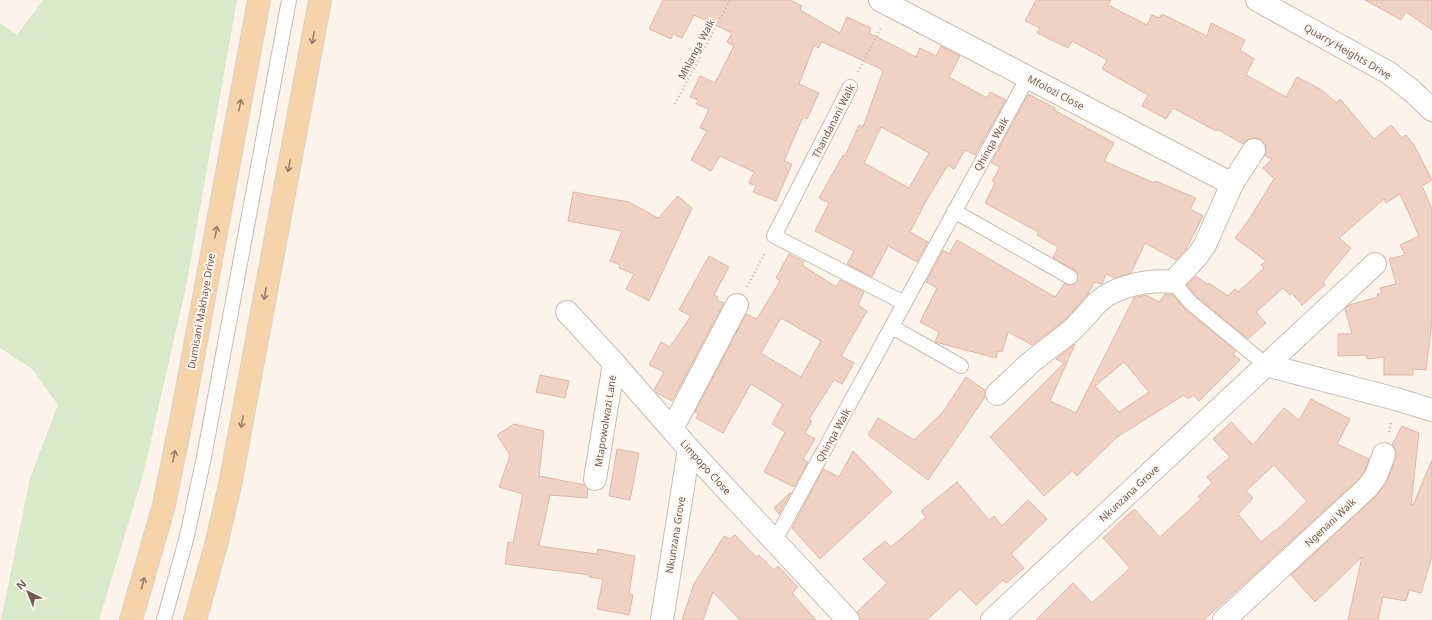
<svg xmlns="http://www.w3.org/2000/svg" width="1432" height="620" font-family="'Noto Sans',sans-serif">
  <style>
    .green { fill: #d9e9ca }
    .building { fill: #f0d2c4; stroke: #e1b7a5; fill-rule: evenodd }
    .lines { fill: none; stroke-linecap: round; stroke-linejoin: round }
    .lane-casing { stroke: #cebcb1; stroke-width: 16 }
    .street-casing { stroke: #cebcb1; stroke-width: 24 }
    .primary-casing { stroke: #d9d1ce; stroke-width: 24 }
    .path { stroke: #d5b5a7; stroke-width: 2.5; stroke-dasharray: 1 3; stroke-linecap: butt }
    .lane { stroke: #fff; stroke-width: 14 }
    .street { stroke: #fff; stroke-width: 22 }
    .primary { stroke: #f6d3a8; stroke-width: 22 }
    .oneway { stroke: #9c7e6a }
    .labels { text-anchor: middle; stroke-width: 4; stroke-linejoin: round; paint-order: stroke }
    .street-label { font-size: 10px; fill: #765a4f; stroke: #fef8f2 }
  </style>
  <rect width="100%" height="100%" fill="#fcf4eb"/>
  <path class="green" d="M43 0H237L186 287 143 475 99 620H1L30 478 58 405 32 369 0 348V23L17 35Z"/>
  <g class="building">
    <path d="M663 0H790L802 6 800 10 840 33 847 17 871 28 869 33 916 57 920 48 936 56 941 46 960 56 949 77 987 98 990 92 1006 100 975 155 965 150 954 169 948 165 926 201 910 232 928 242 917 262 888 246 872 277 847 264 854 251 815 231 829 203 819 198 843 155 845 156 859 125 863 127 883 71 877 67 822 42 818 48 814 45 799 84 819 93 807 119 803 117 784 161 792 164 776 201 753 192 756 186 749 183 754 172 720 156 711 171 691 160 707 131 700 128 709 109 696 104 698 100 690 97 700 76 715 83 734 46 727 42 732 33 694 15 682 38 673 34 671 39 649 29ZM881 127 929 153 909 188 864 163Z"/>
    <path d="M1036 0H1111L1108 5 1147 25 1152 15 1159 18 1162 14 1207 36 1211 23 1245 40 1240 50 1254 59 1246 75 1286 97 1297 77 1320 89 1337 103 1340 99 1374 139 1391 125 1402 138 1406 135 1414 145 1432 180 1422 186 1432 209V322L1426 370 1413 369V375H1384V357L1367 359V355L1338 356V334H1352L1345 309 1349 305 1378 297 1377 294 1382 293 1380 288 1396 284 1389 259 1405 255 1400 245 1419 236 1400 194 1386 203 1384 199 1339 238 1351 248 1323 282 1325 285 1302 305 1292 293 1290 295 1283 288 1256 312 1266 323 1248 339 1197 297 1187 285 1196 276 1208 285 1209 283 1228 296 1235 289 1238 292 1264 268 1261 265 1266 261 1235 238 1248 221 1274 179 1263 168 1272 159 1265 156 1266 150 1265 144 1260 139 1254 138 1248 139 1243 144 1217 129 1216 131 1173 108 1166 119 1142 106 1148 95 1102 69 1107 60 1072 41 1068 48 1037 33 1040 28 1025 21Z"/>
    <path d="M1365 0H1432V30L1406 12 1401 20Z"/>
    <path d="M1028 94 1055 108 1054 110 1114 143 1104 161 1154 183 1155 181 1196 198 1190 209 1203 216 1186 249 1176 260 1145 243 1131 273 1115 278 1106 274 1102 284 1094 282 1088 294 1066 319 1032 345 1008 332 1002 352 998 351 996 358 935 342 939 332 920 322 937 288 926 282 943 250 949 254 957 240 1055 297 1064 284 1070 285 1075 284 1078 281 1077 273 1075 270 1053 258 1058 247 1037 235 1038 232 985 203 995 183 992 181 1000 167 991 163Z"/>
    <path d="M573 192 629 202 658 218 678 196 692 208 649 301 626 289 634 274 619 268 620 265 610 261 622 231 568 221Z"/>
    <path d="M789 254 804 262 802 265 836 287 840 280 864 292 858 305 867 311 841 356 854 363 842 384 834 380 809 419 812 421 805 433 815 439 803 459 808 462 794 487 764 472 785 432 772 424 783 404 751 384 723 433 696 418 698 414 695 412 746 314 757 319 780 281 776 278ZM781 318 821 341 801 377 761 353Z"/>
    <path d="M709 256 729 267 714 295 718 297 717 300 724 303 672 401 657 393 654 390 664 372 649 365 661 342 670 347 691 316 679 310Z"/>
    <path d="M1165 294H1172L1185 309 1236 351 1233 354 1240 360 1199 401 1193 395 1188 399 1184 395 1117 437 1077 476 1072 471 1044 496 990 437 1064 363 1056 359 1075 344 1050 401 1076 413 1134 298 1146 295 1159 302ZM1124 362 1149 392 1119 412 1095 386Z"/>
    <path d="M540 375 569 381 565 398 536 392Z"/>
    <path d="M966 377 985 390V397L928 480 868 435 878 418 914 440 943 412Z"/>
    <path d="M1311 399 1350 419 1337 444 1369 459 1365 470 1358 480 1204 620H1036L1073 583 1092 603 1130 568 1103 538 1134 509 1160 537 1201 499 1198 497 1212 483 1207 477 1230 457 1213 439 1231 422 1253 445 1284 408 1299 420ZM1274 465 1307 501 1276 531 1275 530 1261 542 1238 514 1253 498 1246 491Z"/>
    <path d="M514 424 544 431 539 476 585 485 588 489 587 498 550 495 539 546 597 554 598 549 635 556 629 594 633 595 629 615 597 609 603 579 589 577 590 575 505 564 508 542 513 543 523 494 499 487 510 455 497 435Z"/>
    <path d="M1402 426 1419 433 1411 504 1413 505 1432 460V556L1421 593 1409 590 1406 601 1383 597 1378 620H1348L1362 557 1315 602 1291 575 1375 497 1386 484 1396 458V451L1392 445Z"/>
    <path d="M617 449 639 453 630 500 609 496Z"/>
    <path d="M853 451 892 492 820 559 792 528 823 469 839 477Z"/>
    <path d="M957 482 989 520 994 516 1002 526 1028 500 1047 519 1011 554 1024 568 1006 583 1003 580 976 605 960 589 927 620H860L857 612 887 583 863 559 885 541 891 547 926 517 921 511Z"/>
    <path d="M791 492 779 514 774 508Z"/>
    <path d="M735 535 756 557 759 555 774 570 778 566 798 587 792 593 816 620H740L713 592 703 620H682L694 584 724 536 730 539Z"/>
  </g>
  <g class="lines">
    <defs>
      <g id="lane">
        <path d="M850 87 774 236 904 303"/>
        <path d="M954 211 1070 277"/>
        <path d="M1173 282 1191 303 1266 365"/>
        <path d="M892 327 961 366"/>
        <path d="M774 542 1028 77"/>
        <path d="M164 620 187 536 204 457 289 0"/>
      </g>
      <g id="street">
        <path d="M880 0 1232 184"/>
        <path d="M1257 0 1389 73 1412 91 1432 110"/>
        <path d="M567 312 614 363 689 449 848 620"/>
        <path d="M1266 365 1396 399 1432 410"/>
        <path d="M997 394C1008 384 1019 373 1030 363 1043 352 1058 342 1071 331 1081 322 1089 311 1098 302 1115 286 1150 279 1173 282L1198 255 1205 245 1232 184 1254 150"/>
        <path d="M672 429 737 305"/>
        <path d="M595 479 614 363"/>
        <path d="M662 620 689 449"/>
        <path d="M992 620 1375 264"/>
        <path d="M1224 620 1367 488 1376 476 1384 454"/>
      </g>
      <g id="primary">
        <path d="M131 620 164 505 183 411 259 0"/>
        <path d="M195 620 216 545 230 485 320 0"/>
      </g>
    </defs>
    <use href="#lane" class="lane-casing"/>
    <use href="#street" class="street-casing"/>
    <use href="#primary" class="primary-casing"/>
    <g class="path">
      <path d="M858 72 882 26"/>
      <path d="M675 104 730 0"/>
      <path d="M747 287 765 252"/>
      <path d="M1389 432 1391 421"/>
    </g>
    <use href="#lane" class="lane"/>
    <use href="#street" class="street"/>
    <use href="#primary" class="primary"/>
  </g>
  <defs><path id="oneway-shaft" d="M-6 0H5M1.5-3L5.5 0L1.5 3" fill="none" stroke-width="1.6" stroke-linecap="round" stroke-linejoin="round"/></defs>
  <g class="oneway">
    <use href="#oneway-shaft" transform="translate(313 38) rotate(101)"/>
    <use href="#oneway-shaft" transform="translate(240 105) rotate(-79)"/>
    <use href="#oneway-shaft" transform="translate(289 166) rotate(101)"/>
    <use href="#oneway-shaft" transform="translate(216 232) rotate(-79)"/>
    <use href="#oneway-shaft" transform="translate(265 294) rotate(100)"/>
    <use href="#oneway-shaft" transform="translate(242 422) rotate(101)"/>
    <use href="#oneway-shaft" transform="translate(174 456) rotate(-78)"/>
    <use href="#oneway-shaft" transform="translate(143 583) rotate(-75)"/>
  </g>
  <g class="labels">
    <g class="street-label">
      <text transform="translate(696 49) rotate(-62)" y="4">Mhlanga Walk</text>
      <text transform="translate(1348 51) rotate(30)" y="4">Quarry Heights Drive</text>
      <text transform="translate(1056 92) rotate(28)" y="4">Mfolozi Close</text>
      <text transform="translate(833 121) rotate(-63)" y="4">Thandanani Walk</text>
      <text transform="translate(991 144) rotate(-61)" y="4">Qhinqa Walk</text>
      <text transform="translate(201 311) rotate(-80)" y="4">Dumisani Makhaye Drive</text>
      <text transform="translate(605 421) rotate(-81)" y="4">Mtapowolwazi Lane</text>
      <text transform="translate(833 435) rotate(-61)" y="4">Qhinqa Walk</text>
      <text transform="translate(706 467) rotate(48)" y="4">Limpopo Close</text>
      <text transform="translate(1129 493) rotate(-43)" y="4">Nkunzana Grove</text>
      <text transform="translate(1330 522) rotate(-43)" y="4">Ngenani Walk</text>
      <text transform="translate(675 535) rotate(-81)" y="4">Nkunzana Grove</text>
    </g>
  </g>
  <g transform="translate(28 592) rotate(317)" stroke="#fef8f2" stroke-width="3" paint-order="stroke">
  <path d="M0-3L7 15L0 10L-7 15Z" fill="#765a4f"/>
  <text y="-6" font-size="11" font-weight="bold" text-anchor="middle" fill="#765a4f">N</text>
  </g>
</svg>
